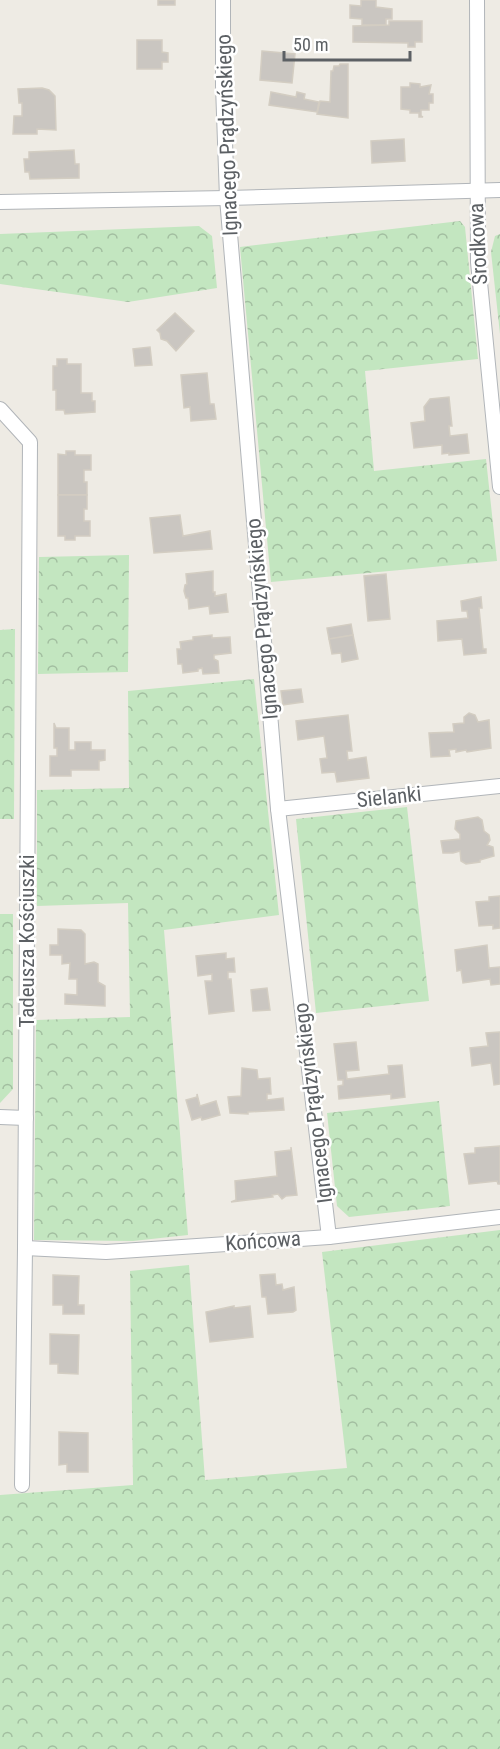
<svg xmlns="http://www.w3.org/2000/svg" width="500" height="1749" font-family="'Roboto Condensed',sans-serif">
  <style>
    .forest { fill: url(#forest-crowns) }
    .building { fill: #cac6c1; stroke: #d3cdc2; stroke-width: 1.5 }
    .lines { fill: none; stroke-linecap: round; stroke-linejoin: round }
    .street-casing { stroke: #b1b5b9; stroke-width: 16 }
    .street { stroke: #fff; stroke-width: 14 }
    .labels { text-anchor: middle; stroke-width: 5; stroke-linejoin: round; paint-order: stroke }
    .street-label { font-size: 21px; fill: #5c6064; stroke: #fff }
  </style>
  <defs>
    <pattern id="forest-crowns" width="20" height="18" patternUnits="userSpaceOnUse" patternTransform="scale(1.5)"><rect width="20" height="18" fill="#c3e6c0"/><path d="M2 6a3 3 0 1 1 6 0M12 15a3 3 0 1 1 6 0" fill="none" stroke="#a2bea0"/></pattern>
  </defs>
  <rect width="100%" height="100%" fill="#eeebe4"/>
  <g class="forest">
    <path d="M460 221 465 227 478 359 365 371 374 471 486 459 497 561 271 582 240 247Z"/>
    <path d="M199 226 212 236 217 288 128 302 0 284V234Z"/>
    <path d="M500 234V334L491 252 495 236Z"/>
    <path d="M129 555 128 672 38 674 39 557Z"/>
    <path d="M15 629 14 819H0V630Z"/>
    <path d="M254 679 279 915 164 930 188 1235 133 1241 34 1240 36 1020 130 1017 128 903 37 906V790L129 788 128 691Z"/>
    <path d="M407 807 429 1001 316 1013 296 819Z"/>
    <path d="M0 914H13V1089L0 1103Z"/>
    <path d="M439 1101 450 1206 349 1217 337 1206 327 1113Z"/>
    <path d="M500 1230V1749H0V1495L133 1485 130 1271 189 1265 205 1480 347 1468 322 1252Z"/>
  </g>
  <g class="building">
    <rect x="158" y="0" width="17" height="5"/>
    <path d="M361 0H376V7L392 9V19H386V25H362V19L350 18V5L361 6Z"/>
    <path d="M389 21H422V42H415V47H408V43L353 42V26L389 25Z"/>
    <path d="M137 40H162V52L168 53V62H162V69H137Z"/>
    <path d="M262 51 295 54 292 83 260 80Z"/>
    <path d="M340 64H348V118L317 114 320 101 330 102 331 71H333L334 66H339Z"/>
    <path d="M410 83 420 84V87L431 85 429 94H433V103H429V110H421V116L423 117H419V113H410V110L401 109V87H410Z"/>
    <path d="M42 88 49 90 55 96 56 130 37 129V134H13L14 116H22V103H19L18 89Z"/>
    <path d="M271 92 296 97 297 92 305 94 304 99 319 102 317 112 269 105Z"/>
    <path d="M404 139 405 161 372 163 371 141Z"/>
    <path d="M74 150 75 164H79V178L30 179 29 172H25L24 159H29V152Z"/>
    <path d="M175 313 194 331 176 351 167 341 161 339 160 333 157 330Z"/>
    <path d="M150 347 152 365 135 366 133 349Z"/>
    <path d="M57 359H67V364H81V393H92V401H95V412L65 414 64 410H56V390H53V366H57Z"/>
    <path d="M207 373 210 404H214L216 419 191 421 190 407 184 408 181 375Z"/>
    <path d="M449 397 452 426H449L450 436 467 434 469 453 449 455V453L442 454V445L414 448 411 423 425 421 424 407 430 399Z"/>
    <path d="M66 451H75V455H91V470H84V482H87V495H58V454L66 455Z"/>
    <path d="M58 495H87V509H84V521H90V536H75V540H65V536H58Z"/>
    <path d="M180 515 183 536 210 531 212 549 154 553 150 518Z"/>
    <path d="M213 571V592H215V596L226 594 228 612 210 614 209 606 189 609 188 598H186L184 591 185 585 187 584 186 574Z"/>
    <path d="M386 574 390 619 368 621 364 576Z"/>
    <path d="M481 597 482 608H479L483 649H486V653L464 655 462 639 438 641 437 621 468 618 467 611H462L461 601Z"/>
    <path d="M351 624 353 635 329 639 327 628Z"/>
    <path d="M212 635V638L230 637 231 653 214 655V659L218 661 219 673 203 674 202 668 198 669V671L183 673 182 664H178L177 649H181L180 642 193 640V637Z"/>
    <path d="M353 635 358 659 342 662 341 653 332 654 329 639Z"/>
    <path d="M301 689 303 702 283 705 281 691Z"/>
    <path d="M469 713 475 715 478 722 489 720 491 748 467 752 466 750 456 752V749L449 750 450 756 431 757 429 733 454 732 453 724 464 723V717Z"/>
    <path d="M348 715 352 751H347L348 760 366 757 369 778 337 782 335 772 322 773 320 759 327 758 324 736 298 740 296 721Z"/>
    <path d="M54 723 56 728H69V750H75V742H91V750H105V760L99 761V770H71V776H50V756H57V748H54Z"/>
    <path d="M478 817 482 820 484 831 489 835 490 840 487 845 493 847 494 856 480 860V862L466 864 461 861 460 851 453 853H443L441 841 460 839V834L455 829 456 821Z"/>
    <path d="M500 896V928L493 929V925L479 926 476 902 489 901V897Z"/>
    <path d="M58 929 81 930 85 934V964L94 962 98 964V982L105 986V1006L65 1004V994L77 995V979H69L70 963 62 964V955H50V945H58Z"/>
    <path d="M487 945 489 968 500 967V984L491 985 490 979 463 983 461 970 457 971 455 950Z"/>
    <path d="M226 953V959L234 958 235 972H228V979H231L234 1011 209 1014 205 981H212V974L198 976 196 956Z"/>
    <path d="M267 988 270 1010 253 1011 251 990Z"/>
    <path d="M500 1032V1084L494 1085 491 1063 472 1066 470 1048 488 1046 486 1033Z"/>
    <path d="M356 1042 359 1070 346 1071 347 1079 389 1074 388 1066 402 1065 405 1097 391 1099V1094L339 1099 338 1086 343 1085V1080H338L334 1044Z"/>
    <path d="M242 1068 257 1070 258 1079 270 1078 271 1094H267V1100L283 1098 284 1110 248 1112V1114L230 1113 228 1097 241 1096Z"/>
    <path d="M197 1094 200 1106 216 1101 220 1115 202 1120 201 1117 192 1120 186 1100 197 1097Z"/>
    <path d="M500 1146V1184H498L497 1181 469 1184 464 1154 475 1153V1148Z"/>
    <path d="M291 1147 297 1195 286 1196 282 1199 278 1194 272 1195 273 1197 231 1202 236 1200 235 1181 277 1176 275 1152 291 1150Z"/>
    <path d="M275 1274 276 1285 282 1284 283 1290 294 1287 296 1310 293 1312 268 1314 266 1297H262L260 1275Z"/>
    <path d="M53 1275 79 1276 78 1305H84V1314H63V1305H53Z"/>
    <path d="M234 1306V1308L250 1306 253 1337 210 1342 206 1312Z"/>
    <path d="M50 1334 79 1335 78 1374 58 1373V1364H50Z"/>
    <path d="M59 1432 88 1433V1472H67V1464L59 1465Z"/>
  </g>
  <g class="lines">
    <defs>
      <g id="street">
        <path d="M223 0V86L227 198 278 809 329 1237"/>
        <path d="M477 0 478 262 500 487"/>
        <path d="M0 202 227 198 500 190"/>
        <path d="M0 409 30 442 25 1248 22 1485"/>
        <path d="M278 809 500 786"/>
        <path d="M0 1117 26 1118"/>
        <path d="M25 1248 106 1252 197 1246 329 1237 500 1217"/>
      </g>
    </defs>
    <use href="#street" class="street-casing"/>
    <use href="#street" class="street"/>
  </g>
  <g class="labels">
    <g class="street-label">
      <text transform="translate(227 135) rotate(-92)" y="7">Ignacego Prądzyńskiego</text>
      <text transform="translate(478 244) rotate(-93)" y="7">Środkowa</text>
      <text transform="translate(262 619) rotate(-95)" y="7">Ignacego Prądzyńskiego</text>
      <text transform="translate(389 797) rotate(-6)" y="7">Sielanki</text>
      <text transform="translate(27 941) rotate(-90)" y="7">Tadeusza Kościuszki</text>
      <text transform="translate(313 1103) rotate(-97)" y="7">Ignacego Prądzyńskiego</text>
      <text transform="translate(263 1241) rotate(-4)" y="7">Końcowa</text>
    </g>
  </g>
  <path d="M284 51v9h126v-9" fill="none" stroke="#5c6064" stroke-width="3"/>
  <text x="293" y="51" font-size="18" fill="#5c6064" stroke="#ffffff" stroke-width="4.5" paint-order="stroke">50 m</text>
</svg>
